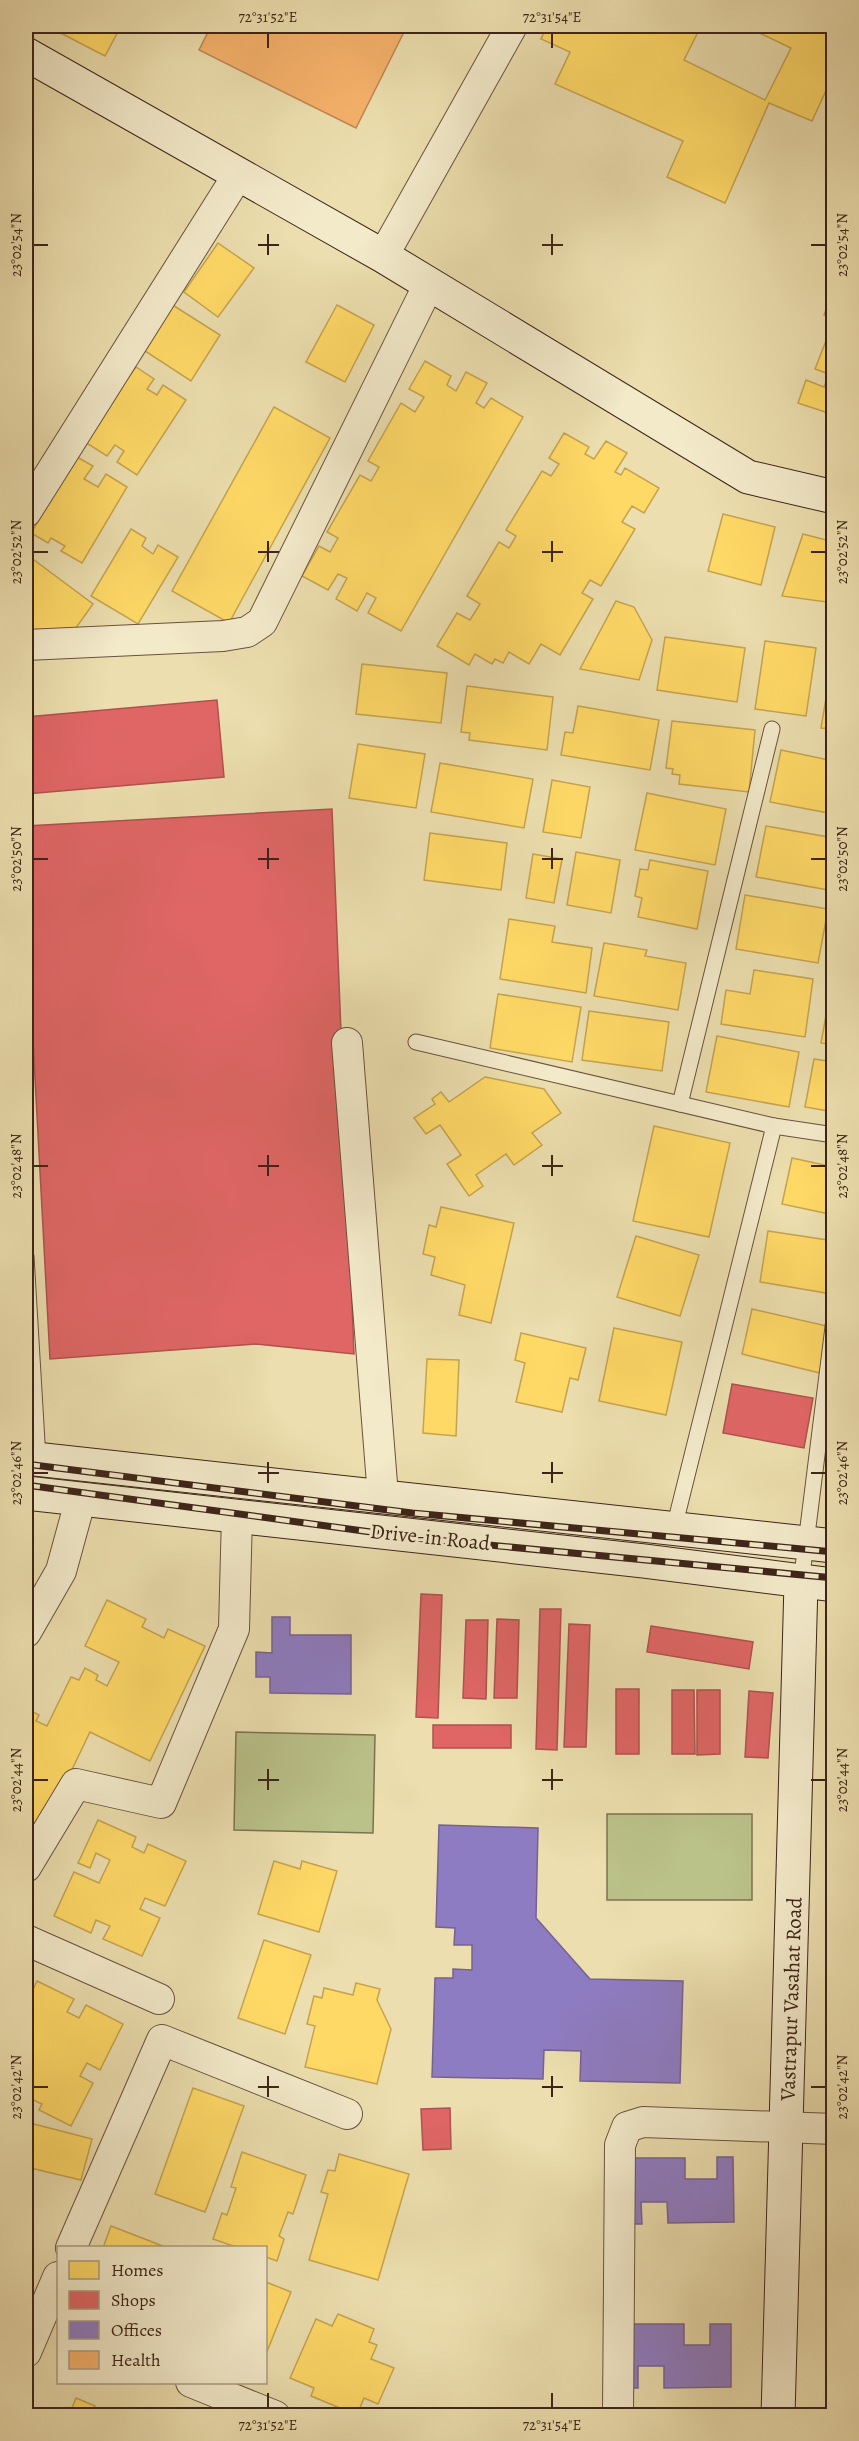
<svg xmlns="http://www.w3.org/2000/svg" width="859" height="2441" font-family="Alegreya,serif">
  <style>
    .green { fill: #bac189; stroke: #7c7250; stroke-width: 1.5 }
    .homes { fill: #ffd966; stroke: #c5a34f; stroke-width: 1.5 }
    .shops { fill: #e06666; stroke: #af524f; stroke-width: 1.5 }
    .offices { fill: #8e7cc3; stroke: #766290; stroke-width: 1.5 }
    .health { fill: #f6b26b; stroke: #be8752; stroke-width: 1.5 }
    .lines { fill: none; stroke-linecap: round; stroke-linejoin: round }
    .lane-casing { stroke: #69523e; stroke-width: 17 }
    .street-casing { stroke: #69523e; stroke-width: 32 }
    .secondary-casing { stroke: #3d2418; stroke-width: 35 }
    .lane { stroke: #f3eaca; stroke-width: 15 }
    .street { stroke: #f3eaca; stroke-width: 30 }
    .secondary { stroke: #f3eaca; stroke-width: 33 }
    .rail-casing { stroke: #3d2418; stroke-width: 7 }
    .rail { stroke: #f3eaca; stroke-width: 4.5; stroke-dasharray: 14; stroke-linecap: butt }
    .ticks { fill: none; stroke: #3d2418; stroke-width: 2 }
    .labels { text-anchor: middle; stroke-width: 6; stroke-linejoin: round; paint-order: stroke }
    .street-label { font-size: 21px; fill: #3d2418; stroke: #f3eaca }
    .neatline { fill: none; stroke: #3d2418; stroke-width: 2 }
    .ticks-label { font-size: 15px; text-anchor: middle; fill: #3d2418 }
  </style>
  <rect width="100%" height="100%" fill="#ecdeae"/>
  <filter id="stains"><feTurbulence type="fractalNoise" baseFrequency=".00333" numOctaves="4"/><feColorMatrix values="0 0 0 0 .2 0 0 0 0 .09 0 0 0 0 .02 0 0 0 .5 -.17"/></filter>
  <radialGradient id="worn" r=".72"><stop offset=".6" stop-color="#630" stop-opacity="0"/><stop offset="1" stop-color="#630" stop-opacity=".3"/></radialGradient>
  <g class="green">
    <path d="M236 1732 375 1735 373 1833 234 1830Z"/>
    <rect x="607" y="1814" width="145" height="86"/>
  </g>
  <g class="homes">
    <path d="M47 26H121L105 56Z"/>
    <path d="M547 26H701L684 60 765 100 791 48 745 26H834V73L812 121 769 103 725 203 667 177 683 141 555 84 570 52 541 39Z"/>
    <path d="M218 243 254 268 218 317 184 292Z"/>
    <path d="M834 288V318L824 315Z"/>
    <path d="M171 304 220 335 191 381 142 349Z"/>
    <path d="M337 305 374 325 345 382 306 362Z"/>
    <path d="M834 327V415L798 403 806 380 824 387 829 374 815 369 829 333 831 334Z"/>
    <path d="M425 361 451 376 447 385 456 391 466 372 487 383 476 403 484 408 491 398 523 417 401 631 368 613 376 598 367 593 357 611 336 599 347 578 338 574 328 590 302 576 319 546 330 552 338 538 327 532 360 475 371 481 379 467 368 461 401 403 415 412 424 397 409 389Z"/>
    <path d="M136 367 154 379 147 389 157 395 163 385 186 400 137 475 117 462 124 451 115 445 107 456 85 442 118 378 125 382Z"/>
    <path d="M274 407 330 438 229 623 172 591Z"/>
    <path d="M564 433 589 447 585 454 594 459 606 441 627 453 615 472 621 475 625 468 659 488 644 513 632 506 622 522 635 529 601 586 590 580 582 593 593 599 560 655 541 644 529 664 509 652 503 663 495 659 492 664 475 654 469 665 437 646 457 613 470 620 480 604 467 596 499 542 509 548 516 536 506 530 542 471 551 476 559 464 549 458Z"/>
    <path d="M77 457 93 466 84 479 98 487 106 474 127 487 82 563 61 551 65 546 51 538 48 543 31 533 41 516 33 512Z"/>
    <path d="M723 514 775 527 761 585 708 571Z"/>
    <path d="M131 529 146 538 142 546 153 554 158 545 178 557 138 624 91 596Z"/>
    <path d="M803 534 834 542V603L782 596Z"/>
    <path d="M26 554 93 604 73 632 26 636Z"/>
    <path d="M616 601 634 607 652 640 639 680 580 669Z"/>
    <path d="M665 637 745 648 737 702 657 690Z"/>
    <path d="M765 641 816 648 806 716 755 709Z"/>
    <path d="M362 664 447 673 441 723 356 714Z"/>
    <path d="M467 686 553 697 547 750 469 740 470 733 461 732Z"/>
    <path d="M827 692 834 693V729L821 728Z"/>
    <path d="M578 706 659 720 650 770 561 755 565 732 573 733Z"/>
    <path d="M672 721 755 730 749 792 679 784 680 775 672 774 673 769 666 768Z"/>
    <path d="M358 744 425 754 416 808 349 798Z"/>
    <path d="M781 750 834 761V814L770 802Z"/>
    <path d="M440 763 533 779 524 828 431 812Z"/>
    <path d="M552 780 590 787 581 838 543 832Z"/>
    <path d="M647 793 726 809 715 865 635 850Z"/>
    <path d="M766 826 834 838V891L756 877Z"/>
    <path d="M430 833 507 843 501 890 424 880Z"/>
    <path d="M576 852 620 860 611 913 567 905Z"/>
    <path d="M533 854 562 859 554 903 526 898Z"/>
    <path d="M650 860 708 871 697 929 638 917 642 898 635 896 640 869 648 870Z"/>
    <path d="M745 895 828 909 818 963 736 949Z"/>
    <path d="M509 919 555 926 552 942 592 948 586 993 500 979Z"/>
    <path d="M834 934V963L829 962Z"/>
    <path d="M604 943 647 950 645 956 686 963 678 1010 594 996Z"/>
    <path d="M754 970 813 979 805 1037 721 1024 726 990 750 994Z"/>
    <path d="M832 982H834V1045L821 1043Z"/>
    <path d="M498 994 581 1007 572 1062 490 1048Z"/>
    <path d="M589 1011 669 1022 662 1071 582 1060Z"/>
    <path d="M717 1036 799 1052 789 1107 706 1092Z"/>
    <path d="M814 1059 834 1062V1112L805 1107Z"/>
    <path d="M485 1077 544 1089 561 1113 532 1133 542 1145 514 1165 506 1154 476 1175 483 1186 469 1196 447 1164 461 1155 440 1125 426 1134 414 1118 435 1104 432 1099 441 1092 449 1102Z"/>
    <path d="M654 1126 730 1143 709 1237 633 1221Z"/>
    <path d="M792 1158 834 1167V1215L782 1204Z"/>
    <path d="M441 1207 514 1223 491 1323 459 1315 465 1285 431 1275 435 1257 423 1254 429 1225 436 1227Z"/>
    <path d="M768 1231 834 1241 832 1294 760 1282Z"/>
    <path d="M636 1236 699 1255 680 1316 617 1297Z"/>
    <path d="M752 1309 831 1327 820 1373 742 1354Z"/>
    <path d="M614 1328 682 1342 666 1415 599 1401Z"/>
    <path d="M521 1333 586 1348 578 1380 570 1378 562 1412 516 1402 525 1363 515 1360Z"/>
    <path d="M427 1359 459 1360 456 1436 423 1433Z"/>
    <path d="M107 1600 146 1619 142 1627 164 1638 168 1629 205 1646 150 1761 90 1732 38 1840 26 1834V1708L39 1715 36 1721 47 1726 71 1677 79 1680 85 1668 98 1675 96 1680 107 1686 119 1662 85 1646Z"/>
    <path d="M98 1820 136 1837 132 1847 144 1853 148 1844 186 1861 165 1906 145 1898 140 1909 160 1918 142 1956 103 1939 110 1926 96 1920 91 1933 54 1916 74 1872 99 1883 110 1860 96 1853 90 1868 78 1863Z"/>
    <path d="M274 1861 300 1869 302 1861 337 1871 319 1932 258 1914Z"/>
    <path d="M264 1940 311 1955 285 2034 238 2018Z"/>
    <path d="M37 1981 74 1999 67 2012 79 2018 86 2005 123 2024 100 2070 87 2063 80 2076 93 2083 71 2126 39 2110 42 2104 29 2098 26 2102V2048L32 2036 26 2033V2004Z"/>
    <path d="M356 1983 380 1989 377 2000 391 2029 377 2084 305 2067 315 2026 307 2024 314 1996 322 1998 324 1988 353 1995Z"/>
    <path d="M193 2088 244 2106 205 2212 155 2194Z"/>
    <path d="M26 2122 92 2139 81 2180 26 2167Z"/>
    <path d="M242 2152 306 2175 293 2214 288 2212 279 2236 284 2239 277 2261 266 2257V2248H239L213 2239 222 2213 227 2215 236 2188 231 2187Z"/>
    <path d="M339 2154 409 2174 378 2280 309 2260 328 2194 321 2192 328 2170 335 2171Z"/>
    <path d="M111 2226 168 2248H103Z"/>
    <path d="M266 2282 291 2292 266 2354Z"/>
    <path d="M338 2314 374 2329 369 2342 377 2345 371 2359 394 2368 378 2404 364 2398 357 2415 311 2396 314 2388 290 2378 316 2319 332 2326Z"/>
    <path d="M76 2398 95 2406 91 2416H59L61 2409 70 2413Z"/>
  </g>
  <g class="shops">
    <path d="M217 700 224 777 26 794V717Z"/>
    <path d="M332 809 354 1354 256 1344 50 1359 26 909V826Z"/>
    <path d="M732 1384 813 1398 804 1448 723 1433Z"/>
    <path d="M421 1594 442 1595 438 1718 416 1717Z"/>
    <path d="M540 1609H561L557 1750 536 1749Z"/>
    <path d="M497 1619 519 1620 517 1698H494Z"/>
    <path d="M466 1620H488L486 1699 463 1698Z"/>
    <path d="M569 1624 590 1625 586 1747H564Z"/>
    <path d="M651 1626 753 1642 749 1669 647 1652Z"/>
    <rect x="616" y="1689" width="23" height="65"/>
    <path d="M672 1690H694L695 1754H672Z"/>
    <path d="M697 1690H720V1754L697 1755Z"/>
    <path d="M749 1691 773 1693 768 1758 745 1757Z"/>
    <rect x="433" y="1725" width="78" height="23"/>
    <path d="M450 2108 451 2149 423 2150 421 2109Z"/>
  </g>
  <g class="offices">
    <path d="M272 1617H290V1635H351V1694L270 1693V1677H256V1652L272 1653Z"/>
    <path d="M439 1825 538 1828 536 1918 590 1979 683 1981 680 2083 580 2081 581 2051 544 2050 543 2079 432 2077 435 1978H453V1969L472 1970V1945H454L455 1928 436 1927Z"/>
    <path d="M717 2157H733L734 2222 668 2223 667 2202H641L642 2224H624L623 2158H685V2179H717Z"/>
    <path d="M619 2324H684V2345H710V2324H731V2387L664 2388V2366H638V2388H619Z"/>
  </g>
  <path class="health" d="M211 26H407L356 128 199 50Z"/>
  <g class="lines">
    <defs>
      <g id="lane">
        <path d="M416 1042 774 1126 674 1528"/>
        <path d="M680 1104 772 729"/>
        <path d="M774 1126 834 1135"/>
        <path d="M26 1256 38 1459"/>
        <path d="M801 1583 834 1319"/>
      </g>
      <g id="street">
        <path d="M383 256 512 26"/>
        <path d="M26 512 238 175"/>
        <path d="M26 645 223 636 247 632 262 622 429 284"/>
        <path d="M347 1043 383 1496"/>
        <path d="M26 1632 61 1571 81 1498"/>
        <path d="M26 1867 76 1784 161 1803 234 1629 237 1515"/>
        <path d="M26 1940 159 1999"/>
        <path d="M71 2248 162 2040 347 2114"/>
        <path d="M26 2352 58 2277"/>
        <path d="M191 2382 275 2416"/>
        <path d="M618 2416 620 2145 627 2127 643 2122 834 2129"/>
      </g>
      <g id="secondary">
        <path d="M26 54 383 256 748 477 834 497"/>
        <path d="M26 1458 834 1546"/>
        <path d="M26 1493 644 1561 834 1585"/>
        <path d="M778 2416 801 1583"/>
      </g>
    </defs>
    <use href="#lane" class="lane-casing"/>
    <use href="#street" class="street-casing"/>
    <use href="#secondary" class="secondary-casing"/>
    <use href="#lane" class="lane"/>
    <use href="#street" class="street"/>
    <use href="#secondary" class="secondary"/>
    <defs>
      <g id="rail">
        <path d="M26 1464 412 1513 834 1552"/>
        <path d="M26 1485 415 1538 834 1578"/>
      </g>
    </defs>
    <use href="#rail" class="rail-casing"/>
    <use href="#rail" class="rail"/>
  </g>
  <path class="ticks" d="M268 33V48M552 33V48M268 234V255M552 234V255M33 245H48M258 245H279M542 245H563M811 245H826M268 541V562M552 541V562M33 552H48M258 552H279M542 552H563M811 552H826M268 848V869M552 848V869M33 859H48M258 859H279M542 859H563M811 859H826M268 1155V1176M552 1155V1176M33 1166H48M258 1166H279M542 1166H563M811 1166H826M268 1462V1483M552 1462V1483M33 1473H48M258 1473H279M542 1473H563M811 1473H826M268 1769V1790M552 1769V1790M33 1780H48M258 1780H279M542 1780H563M811 1780H826M268 2076V2097M552 2076V2097M33 2087H48M258 2087H279M542 2087H563M811 2087H826M268 2393V2408M552 2393V2408"/>
  <g class="labels">
    <g class="street-label">
      <text transform="translate(430 1537) rotate(6)" y="7">Drive-in Road</text>
      <text transform="translate(791 1999) rotate(-88)" y="7">Vastrapur Vasahat Road</text>
    </g>
  </g>
  <rect width="859" height="2441" fill="none" stroke="#ecdeae" stroke-width="66"/>
  <rect x="57" y="2246" width="210" height="138" fill="#f3eaca" stroke="#aa9b83" stroke-width="1.5"/>
  <rect x="69" y="2261" width="30" height="18" fill="#ffd966" stroke="#aa9b83" stroke-width="1.5"/>
  <text x="111" y="2276" font-size="18" fill="#3d2418">Homes</text>
  <rect x="69" y="2291" width="30" height="18" fill="#e06666" stroke="#aa9b83" stroke-width="1.5"/>
  <text x="111" y="2306" font-size="18" fill="#3d2418">Shops</text>
  <rect x="69" y="2321" width="30" height="18" fill="#8e7cc3" stroke="#aa9b83" stroke-width="1.5"/>
  <text x="111" y="2336" font-size="18" fill="#3d2418">Offices</text>
  <rect x="69" y="2351" width="30" height="18" fill="#f6b26b" stroke="#aa9b83" stroke-width="1.5"/>
  <text x="111" y="2366" font-size="18" fill="#3d2418">Health</text>
  <rect x="33" y="33" width="793" height="2375" class="neatline"/>
  <g class="ticks-label">
    <text x="268" y="22">72°31'52"E</text>
    <text x="552" y="22">72°31'54"E</text>
    <text transform="translate(16 245) rotate(-90)" y="5">23°02'54"N</text>
    <text transform="translate(842 245) rotate(-90)" y="5">23°02'54"N</text>
    <text transform="translate(16 552) rotate(-90)" y="5">23°02'52"N</text>
    <text transform="translate(842 552) rotate(-90)" y="5">23°02'52"N</text>
    <text transform="translate(16 859) rotate(-90)" y="5">23°02'50"N</text>
    <text transform="translate(842 859) rotate(-90)" y="5">23°02'50"N</text>
    <text transform="translate(16 1166) rotate(-90)" y="5">23°02'48"N</text>
    <text transform="translate(842 1166) rotate(-90)" y="5">23°02'48"N</text>
    <text transform="translate(16 1473) rotate(-90)" y="5">23°02'46"N</text>
    <text transform="translate(842 1473) rotate(-90)" y="5">23°02'46"N</text>
    <text transform="translate(16 1780) rotate(-90)" y="5">23°02'44"N</text>
    <text transform="translate(842 1780) rotate(-90)" y="5">23°02'44"N</text>
    <text transform="translate(16 2087) rotate(-90)" y="5">23°02'42"N</text>
    <text transform="translate(842 2087) rotate(-90)" y="5">23°02'42"N</text>
    <text x="268" y="2430">72°31'52"E</text>
    <text x="552" y="2430">72°31'54"E</text>
  </g>
  <rect width="100%" height="100%" filter="url(#stains)"/>
  <rect width="100%" height="100%" fill="url(#worn)"/>
</svg>
